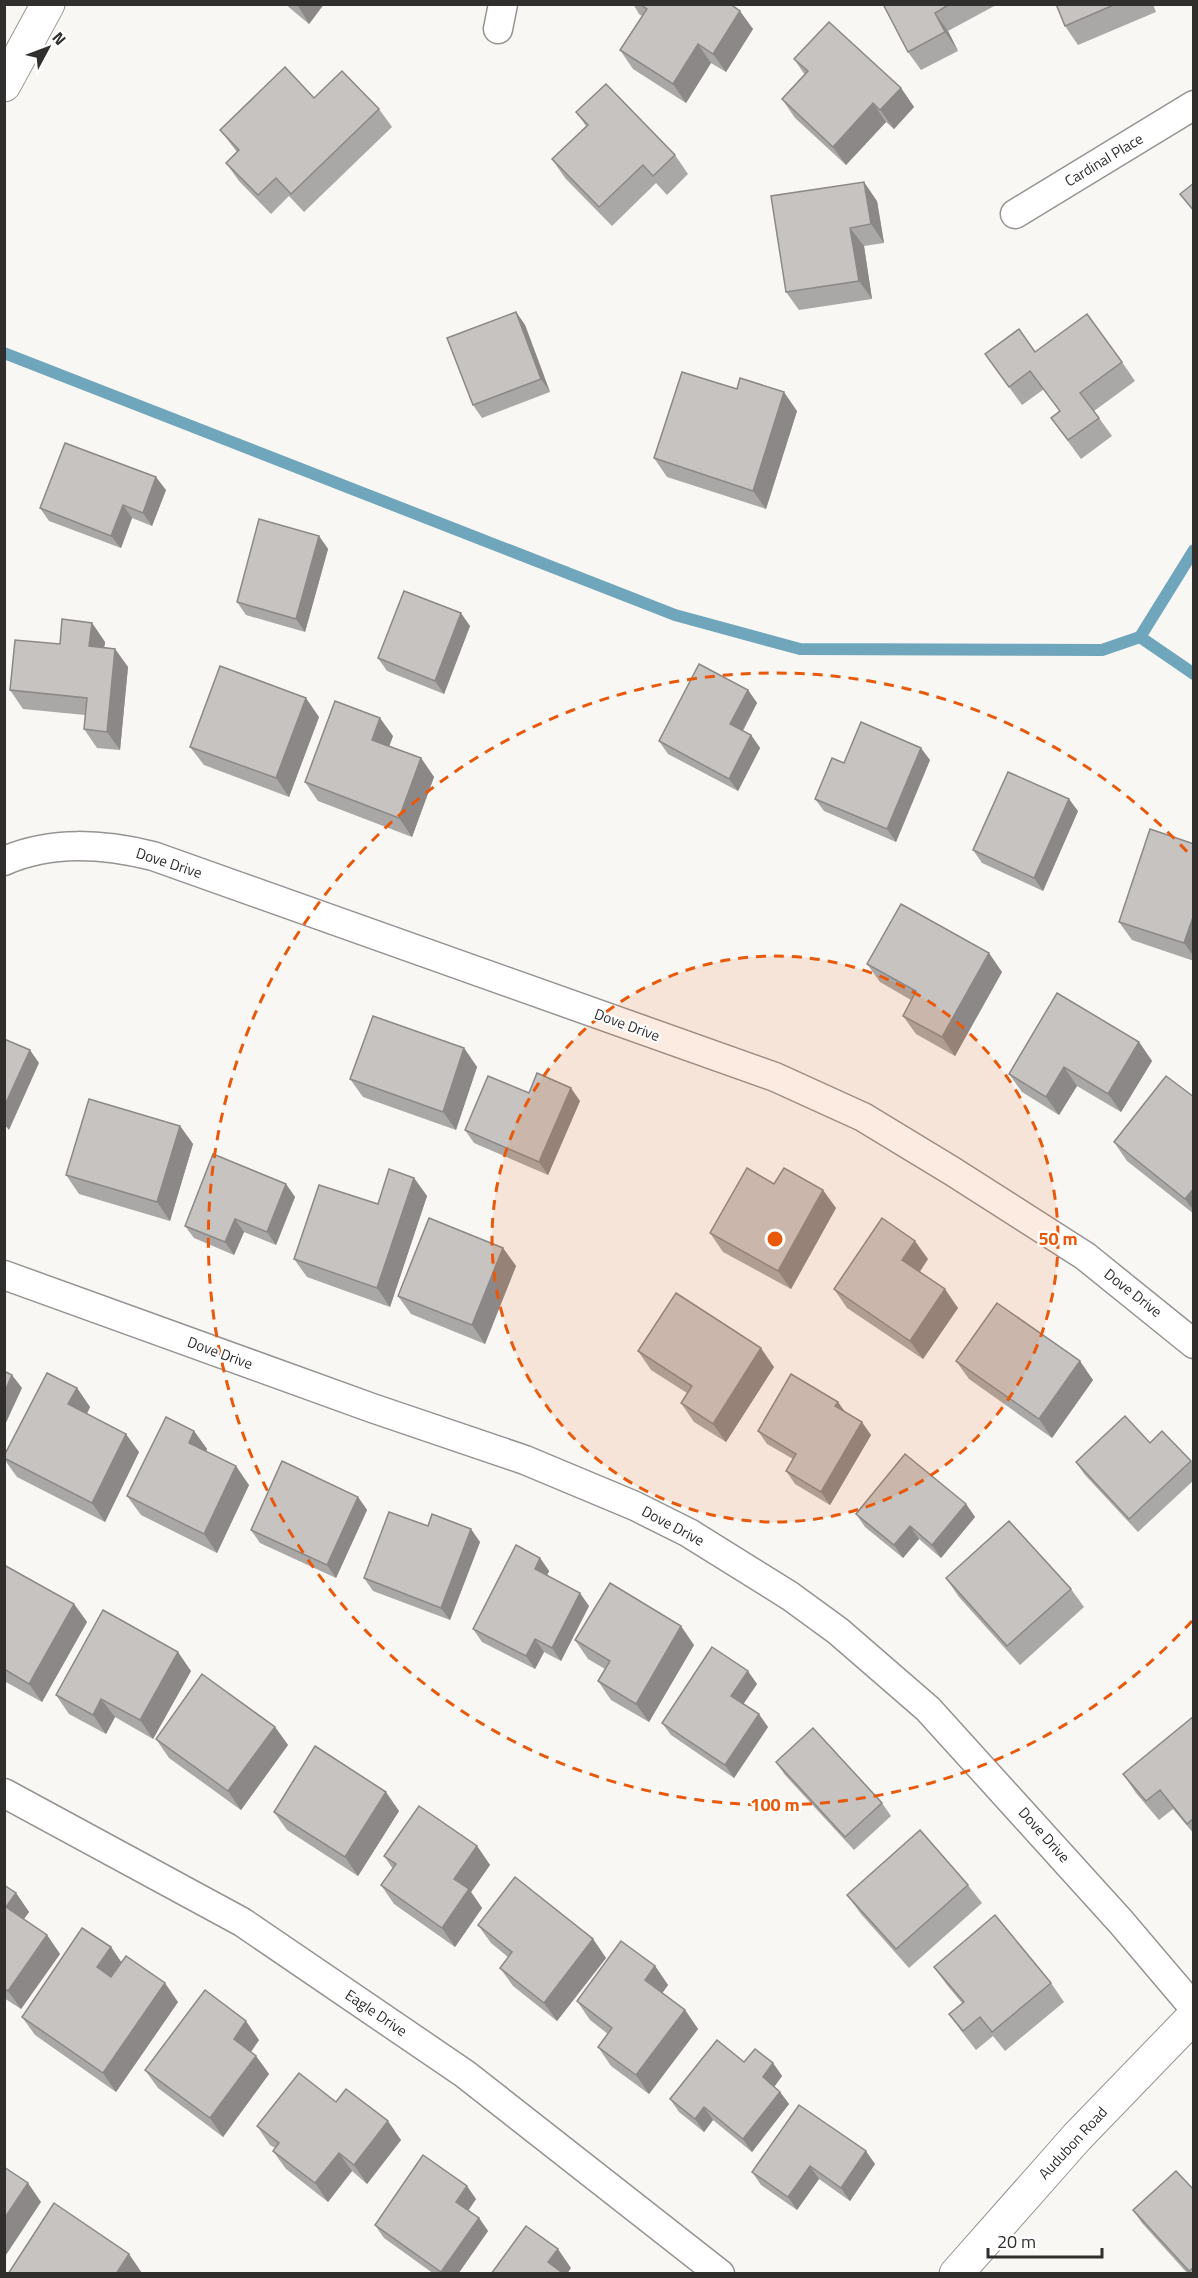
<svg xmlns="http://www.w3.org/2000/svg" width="1198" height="2278" font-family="'Titillium Web',sans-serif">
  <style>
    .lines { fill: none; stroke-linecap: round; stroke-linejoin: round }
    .stream { stroke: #6fa6bb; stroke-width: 12 }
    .street-casing { stroke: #969492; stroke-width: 31 }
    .secondary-casing { stroke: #969492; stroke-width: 35 }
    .street { stroke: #fff; stroke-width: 28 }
    .secondary { stroke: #fff; stroke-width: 33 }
    .wall { fill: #aaa8a6 }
    .shaded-wall { fill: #8b8887 }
    .building { fill: #c6c3c1; stroke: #8b8887; stroke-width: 1.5 }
    .ring { fill: none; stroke: #e8590c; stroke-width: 3; stroke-dasharray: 10 8 }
    .labels { text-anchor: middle; stroke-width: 4.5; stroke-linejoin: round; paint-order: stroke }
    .street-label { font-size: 15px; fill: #302f2e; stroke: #fff }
    .centre { fill: #e8590c; stroke: #fff; stroke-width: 3 }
    .ring-label { font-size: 18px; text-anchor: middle; font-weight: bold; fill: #e8590c; stroke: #fff; stroke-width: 4.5; stroke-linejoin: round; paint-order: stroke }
  </style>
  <rect width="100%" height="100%" fill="#f8f7f4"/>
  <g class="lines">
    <g class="stream">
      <path d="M4 353 675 615 800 649 1102 650 1140 637 1194 550"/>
      <path d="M1140 637 1194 674"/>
    </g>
    <defs>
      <g id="street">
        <path d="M498 29 503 4"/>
        <path d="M1015 214 1194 105"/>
        <path d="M4 861C52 840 103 844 153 856L775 1077 863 1117 952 1171 1085 1256 1194 1344"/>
        <path d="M4 1275 372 1408 525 1460 635 1506 689 1533 790 1596 838 1631 928 1709 1121 1922 1194 2008"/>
        <path d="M4 1793 242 1922 465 2074 720 2274"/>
      </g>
      <g id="secondary">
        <path d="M4 85 48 4"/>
        <path d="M956 2274 1077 2137 1194 2016"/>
      </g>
    </defs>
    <use href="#street" class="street-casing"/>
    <use href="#secondary" class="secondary-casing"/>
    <use href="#street" class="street"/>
    <use href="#secondary" class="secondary"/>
  </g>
  <g class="wall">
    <path d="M285 4H324L309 24Z"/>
    <path d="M633 4H730L753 29 726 72 711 63 686 103 633 69 620 50 642 16 639 14Z"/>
    <path d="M883 4H998L948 31 958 51 921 70 908 52Z"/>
    <path d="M1056 4H1153L1156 12 1078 45 1065 26Z"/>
    <path d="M794 59 901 88 914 107 894 129 886 122 846 165 795 118 782 99 805 75Z"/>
    <path d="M314 98 379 109 392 127 304 212 289 196 271 214 239 181 226 163 237 152 220 130Z"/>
    <path d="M576 112 675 155 688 174 667 195 656 183 612 226 565 178 552 159 586 126Z"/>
    <path d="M877 201 884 243 864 246 872 299 799 310 786 292Z"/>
    <path d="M516 312 525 325 550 392 482 418 473 405Z"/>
    <path d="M1035 352 1122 362 1135 381 1094 411 1112 436 1081 459 1051 418 1060 411 1044 389 1022 405 985 354Z"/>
    <path d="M737 389 797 411 766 509 667 477 654 458Z"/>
    <path d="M166 490 152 526 132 518 121 548 49 521 40 508Z"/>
    <path d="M319 536 328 549 305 632 246 615 237 602Z"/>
    <path d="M92 623 105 642 104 647 115 649 128 667 120 750 97 748 84 729 85 715 23 709 10 690 60 644Z"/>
    <path d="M470 626 444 694 387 671 378 658Z"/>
    <path d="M748 690 757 703 743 731 751 735 760 748 738 791 668 754 659 741Z"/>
    <path d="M319 717 289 797 204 765 190 747Z"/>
    <path d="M393 736 389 746 421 758 434 777 412 837 318 801 305 782Z"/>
    <path d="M930 760 896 842 824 811 815 799 844 763Z"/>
    <path d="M1078 811 1043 891 982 863 973 850Z"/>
    <path d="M1194 844V961L1132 940 1119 922Z"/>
    <path d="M867 964 1002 972 955 1056 916 1034 903 1016 911 1000 880 982Z"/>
    <path d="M1139 1042 1152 1061 1121 1112 1077 1086 1059 1115 1022 1092 1009 1074Z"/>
    <path d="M464 1048 477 1067 456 1130 363 1097 350 1079Z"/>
    <path d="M529 1093 580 1101 548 1175 474 1143 465 1130Z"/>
    <path d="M1194 1097V1214L1127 1161 1114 1142Z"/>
    <path d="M180 1126 193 1144 170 1221 79 1194 66 1175Z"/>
    <path d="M414 1178 427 1196 390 1307 307 1277 294 1259 378 1204Z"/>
    <path d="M286 1184 295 1197 276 1245 244 1232 234 1255 194 1238 185 1226Z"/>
    <path d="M774 1184 836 1208 791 1289 723 1252 710 1233Z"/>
    <path d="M503 1248 516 1266 485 1344 411 1314 398 1296Z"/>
    <path d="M928 1259 920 1272 958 1308 923 1359 847 1308 834 1289Z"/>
    <path d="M638 1351 774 1367 726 1442 694 1422 681 1403 687 1393 651 1370Z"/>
    <path d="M956 1361 1093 1380 1052 1438 969 1379Z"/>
    <path d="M77 1388 90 1407 87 1414 139 1452 105 1522 17 1477 4 1459V1456Z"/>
    <path d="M838 1402 845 1412 871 1435 830 1505 795 1484 786 1471 793 1459 767 1444 758 1431Z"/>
    <path d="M194 1431 207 1449 206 1452 249 1485 217 1553 141 1515 127 1496Z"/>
    <path d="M1150 1443 1191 1461 1194 1465V1480L1138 1532 1085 1475 1076 1462Z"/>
    <path d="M358 1497 367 1510 336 1578 260 1543 251 1530Z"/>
    <path d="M966 1504 975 1517 941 1558 919 1539 903 1558 865 1527 856 1514Z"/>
    <path d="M428 1526 480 1542 450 1620 373 1591 364 1578Z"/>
    <path d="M540 1558 549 1571 547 1575 589 1606 561 1661 544 1652 535 1669 482 1642 473 1629Z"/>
    <path d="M4 1565 74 1604 87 1622 42 1702 4 1681Z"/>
    <path d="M946 1578 1071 1589 1084 1607 1020 1665 959 1597Z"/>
    <path d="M575 1640 694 1645 649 1722 611 1700 598 1681 605 1669 588 1659Z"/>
    <path d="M191 1671 153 1739 115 1717 106 1734 69 1714 56 1695Z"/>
    <path d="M757 1684 743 1704 768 1727 734 1778 671 1735 662 1723Z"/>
    <path d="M1194 1716V1834L1173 1809 1159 1820 1136 1793 1123 1774Z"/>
    <path d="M275 1727 288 1745 241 1810 169 1758 156 1739Z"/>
    <path d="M776 1762 882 1803 891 1816 854 1850 785 1775Z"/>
    <path d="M399 1811 358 1876 287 1830 274 1812Z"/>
    <path d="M477 1846 490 1865 471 1892 482 1908 455 1947 394 1904 381 1885 393 1869 384 1856Z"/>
    <path d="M4 1885 16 1893 29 1912 23 1919 47 1935 60 1954 21 2009 4 1998Z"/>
    <path d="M968 1885 982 1903 909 1968 861 1914 847 1895Z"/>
    <path d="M478 1925 593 1939 606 1958 557 2021 513 1986 500 1968 508 1957 491 1943Z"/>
    <path d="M111 1947 121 1962 178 2002 116 2092 35 2035 22 2017Z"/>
    <path d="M655 1966 668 1985 662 1993 685 2010 698 2029 649 2094 611 2066 598 2047 608 2034 590 2020 577 2001Z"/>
    <path d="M934 1967 1051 1983 1064 2002 1005 2051 993 2036 976 2050 962 2032 949 2014 962 2003 947 1985Z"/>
    <path d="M259 2040 251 2052 256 2056 269 2074 223 2137 158 2088 145 2070Z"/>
    <path d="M744 2062 773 2063 782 2076 774 2086 780 2092 789 2104 752 2152 713 2120 704 2132 679 2112 670 2099Z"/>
    <path d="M336 2102 401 2140 367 2184 352 2171 328 2202 286 2169 273 2151 275 2148 270 2145 257 2126Z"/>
    <path d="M799 2105 875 2164 850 2201 819 2179 797 2210 761 2185 752 2172Z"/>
    <path d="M1194 2190V2274H1188L1142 2223 1133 2210Z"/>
    <path d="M476 2199 468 2211 479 2218 488 2231 458 2274H434L384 2238 375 2225Z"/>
  </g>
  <g class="shaded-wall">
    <path d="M297 4H324L309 24Z"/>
    <path d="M740 11 753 29 726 72 713 54Z"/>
    <path d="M935 13 948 31 958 51 945 32Z"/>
    <path d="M698 44 711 63 686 103 673 84Z"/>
    <path d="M901 88 914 107 894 129 880 110Z"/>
    <path d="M873 103 886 122 846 165 833 147Z"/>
    <path d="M864 182 877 201 884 243 871 224Z"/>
    <path d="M850 228 864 246 872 299 859 281Z"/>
    <path d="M516 312 525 325 550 392 541 379Z"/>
    <path d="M784 392 797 411 766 509 753 491Z"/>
    <path d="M156 477 166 490 152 526 143 513Z"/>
    <path d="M123 505 132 518 121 548 111 536Z"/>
    <path d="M319 536 328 549 305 632 296 619Z"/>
    <path d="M461 613 470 626 444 694 435 681Z"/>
    <path d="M92 623 105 642 102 664 89 646Z"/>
    <path d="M115 649 128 667 120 750 107 732Z"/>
    <path d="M748 690 757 703 739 737 730 724Z"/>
    <path d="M306 698 319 717 289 797 276 778Z"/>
    <path d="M380 718 393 736 385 758 372 740Z"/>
    <path d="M751 735 760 748 738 791 729 779Z"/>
    <path d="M921 748 930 760 896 842 887 829Z"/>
    <path d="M421 758 434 777 412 837 399 818Z"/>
    <path d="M1069 799 1078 811 1043 891 1034 878Z"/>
    <path d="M1194 914V957L1184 943Z"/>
    <path d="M989 953 1002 972 955 1056 942 1037Z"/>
    <path d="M1139 1042 1152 1061 1121 1112 1108 1094Z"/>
    <path d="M464 1048 477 1067 456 1130 443 1112Z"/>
    <path d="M30 1050 39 1063 9 1130 4 1124V1107Z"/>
    <path d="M1064 1067 1077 1086 1059 1115 1046 1097Z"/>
    <path d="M571 1088 580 1101 548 1175 539 1162Z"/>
    <path d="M180 1126 193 1144 170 1221 157 1202Z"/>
    <path d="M414 1178 427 1196 390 1307 377 1288Z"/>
    <path d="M286 1184 295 1197 276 1245 267 1232Z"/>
    <path d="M1194 1188V1211L1185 1199Z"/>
    <path d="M823 1190 836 1208 791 1289 778 1271Z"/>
    <path d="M235 1219 244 1232 234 1255 225 1242Z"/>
    <path d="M915 1241 928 1259 915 1278 902 1260Z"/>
    <path d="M503 1248 516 1266 485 1344 472 1325Z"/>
    <path d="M945 1289 958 1308 923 1359 910 1341Z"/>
    <path d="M761 1348 774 1367 726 1442 713 1424Z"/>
    <path d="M1080 1361 1093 1380 1052 1438 1039 1419Z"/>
    <path d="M12 1375 22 1388 4 1427V1393Z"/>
    <path d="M77 1388 90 1407 82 1423 68 1404Z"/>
    <path d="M838 1402 847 1415 835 1406Z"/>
    <path d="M862 1422 871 1435 830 1505 821 1492Z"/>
    <path d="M194 1431 207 1449 202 1462 189 1443Z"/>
    <path d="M126 1434 139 1452 105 1522 92 1503Z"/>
    <path d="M236 1466 249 1485 217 1553 204 1534Z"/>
    <path d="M358 1497 367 1510 336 1578 327 1565Z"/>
    <path d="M966 1504 975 1517 941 1558 932 1545Z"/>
    <path d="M910 1526 919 1539 903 1558 894 1545Z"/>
    <path d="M471 1529 480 1542 450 1620 441 1608Z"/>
    <path d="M540 1558 549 1571 544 1582 535 1569Z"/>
    <path d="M580 1593 589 1606 561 1661 552 1648Z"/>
    <path d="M74 1604 87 1622 42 1702 29 1684Z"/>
    <path d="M681 1626 694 1645 649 1722 636 1704Z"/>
    <path d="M535 1639 544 1652 535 1669 526 1656Z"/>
    <path d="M178 1652 191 1671 153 1739 140 1720Z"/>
    <path d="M748 1671 757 1684 740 1709 731 1696Z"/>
    <path d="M101 1699 115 1717 106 1734 93 1715Z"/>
    <path d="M759 1714 768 1727 734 1778 725 1765Z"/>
    <path d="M275 1727 288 1745 241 1810 228 1791Z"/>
    <path d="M386 1792 399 1811 358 1876 345 1857Z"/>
    <path d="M477 1846 490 1865 471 1892 482 1908 455 1947 442 1928 454 1879Z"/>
    <path d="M16 1893 29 1912 19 1926 6 1907Z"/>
    <path d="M47 1935 60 1954 21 2009 8 1991Z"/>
    <path d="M593 1939 606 1958 557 2021 544 2003Z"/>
    <path d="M111 1947 124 1966 110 1986 97 1967Z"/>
    <path d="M655 1966 668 1985 658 1999 645 1980Z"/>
    <path d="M165 1983 178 2002 116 2092 103 2073Z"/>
    <path d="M685 2010 698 2029 649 2094 636 2075Z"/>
    <path d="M246 2021 259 2040 247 2057 234 2039Z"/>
    <path d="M256 2056 269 2074 223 2137 210 2118Z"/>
    <path d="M773 2063 782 2076 772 2090 763 2077Z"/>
    <path d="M780 2092 789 2104 752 2152 743 2139Z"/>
    <path d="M704 2107 713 2120 704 2132 695 2119Z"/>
    <path d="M388 2121 401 2140 367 2184 354 2165Z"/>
    <path d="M866 2151 875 2164 850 2201 841 2188Z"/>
    <path d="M339 2153 352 2171 328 2202 315 2183Z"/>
    <path d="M810 2166 819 2179 797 2210 788 2197Z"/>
    <path d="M28 2183 41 2202 4 2258V2219Z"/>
    <path d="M467 2186 476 2199 465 2215 456 2202Z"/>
    <path d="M479 2218 488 2231 458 2274H443L441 2272Z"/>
    <path d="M558 2249 571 2268 567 2274H557L548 2262Z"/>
    <path d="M129 2254 142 2273 141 2274H116Z"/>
  </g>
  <g class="building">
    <path d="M640 4H730L740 11 713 54 698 44 673 84 620 50 647 9Z"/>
    <path d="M883 4H950L935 13 945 32 908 52Z"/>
    <path d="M1056 4H1116L1065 26Z"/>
    <path d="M829 22 901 88 880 110 873 103 833 147 782 99 808 71 794 59Z"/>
    <path d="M285 67 314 98 342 71 379 109 291 194 276 178 258 195 226 163 239 150 220 130Z"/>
    <path d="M606 84 675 155 653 176 643 165 599 207 552 159 588 125 576 112Z"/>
    <path d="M864 182 871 224 850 228 859 281 786 292 771 196Z"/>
    <path d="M1194 183V211L1180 194Z"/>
    <path d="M516 312 541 379 473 405 447 338Z"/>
    <path d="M1087 314 1122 362 1080 393 1099 418 1068 440 1051 418 1060 411 1030 371 1009 387 985 354 1019 329 1035 352Z"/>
    <path d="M682 372 737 389 740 378 784 392 753 491 654 458Z"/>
    <path d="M65 443 156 477 143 513 123 505 111 536 40 508Z"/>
    <path d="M259 519 319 536 296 619 237 602Z"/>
    <path d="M404 591 461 613 435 681 378 658Z"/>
    <path d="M62 619 92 623 89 646 115 649 107 732 84 729 87 698 10 690 15 640 60 644Z"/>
    <path d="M699 664 748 690 730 724 751 735 729 779 659 741Z"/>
    <path d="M220 666 306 698 276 778 190 747Z"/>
    <path d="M335 701 380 718 372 740 421 758 399 818 305 782Z"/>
    <path d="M861 722 921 748 887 829 815 799 832 758 844 763Z"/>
    <path d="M1008 772 1069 799 1034 878 973 850Z"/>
    <path d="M1150 829 1194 844V914L1184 943 1119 922Z"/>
    <path d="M901 904 989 953 942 1037 903 1016 916 991 867 964Z"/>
    <path d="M1057 993 1139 1042 1108 1094 1064 1067 1046 1097 1009 1074Z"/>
    <path d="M373 1016 464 1048 443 1112 350 1079Z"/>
    <path d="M4 1039 30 1050 4 1107Z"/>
    <path d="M537 1073 571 1088 539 1162 465 1130 488 1076 529 1093Z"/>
    <path d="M1166 1076 1194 1097V1188L1185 1199 1114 1142Z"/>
    <path d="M89 1099 180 1126 157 1202 66 1175Z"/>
    <path d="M213 1154 286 1184 267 1232 235 1219 225 1242 185 1226Z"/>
    <path d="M747 1168 774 1184 784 1168 823 1190 778 1271 710 1233Z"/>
    <path d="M389 1169 414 1178 377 1288 294 1259 319 1185 378 1204Z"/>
    <path d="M429 1218 503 1248 472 1325 398 1296Z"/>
    <path d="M882 1218 915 1241 902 1260 945 1289 910 1341 834 1289Z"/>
    <path d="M676 1293 761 1348 713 1424 681 1403 692 1386 638 1351Z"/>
    <path d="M997 1303 1080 1361 1039 1419 956 1361Z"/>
    <path d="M4 1371 12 1375 4 1393Z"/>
    <path d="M47 1373 77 1388 68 1404 126 1434 92 1503 4 1458V1456Z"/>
    <path d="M791 1374 838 1402 835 1406 862 1422 821 1492 786 1471 796 1454 758 1431Z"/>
    <path d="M1125 1416 1150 1443 1162 1431 1191 1461 1129 1519 1076 1462Z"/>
    <path d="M166 1417 194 1431 189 1443 236 1466 204 1534 127 1496Z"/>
    <path d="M905 1454 966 1504 932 1545 910 1526 894 1545 856 1514Z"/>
    <path d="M282 1461 358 1497 327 1565 251 1530Z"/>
    <path d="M389 1512 428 1526 432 1514 471 1529 441 1608 364 1578Z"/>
    <path d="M1009 1521 1071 1589 1007 1646 946 1578Z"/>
    <path d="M516 1545 540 1558 535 1569 580 1593 552 1648 535 1639 526 1656 473 1629Z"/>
    <path d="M4 1565 74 1604 29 1684 4 1669Z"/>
    <path d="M610 1583 681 1626 636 1704 598 1681 610 1661 575 1640Z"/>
    <path d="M103 1610 178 1652 140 1720 101 1699 93 1715 56 1695Z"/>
    <path d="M712 1647 748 1671 731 1696 759 1714 725 1765 662 1723Z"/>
    <path d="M202 1674 275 1727 228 1791 156 1739Z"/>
    <path d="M1194 1716V1818L1187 1824 1160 1790 1146 1801 1123 1774Z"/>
    <path d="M813 1728 882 1803 845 1837 776 1762Z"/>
    <path d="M315 1746 386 1792 345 1857 274 1812Z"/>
    <path d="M419 1806 477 1846 454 1879 469 1889 442 1928 381 1885 396 1864 384 1856Z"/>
    <path d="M920 1830 968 1885 896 1949 847 1895Z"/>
    <path d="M515 1877 593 1939 544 2003 500 1968 512 1952 478 1925Z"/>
    <path d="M4 1885 16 1893 6 1907 47 1935 8 1991 4 1988Z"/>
    <path d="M995 1915 1051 1983 992 2032 980 2017 963 2031 949 2014 964 2002 934 1967Z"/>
    <path d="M82 1928 111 1947 97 1967 111 1977 126 1956 165 1983 103 2073 22 2017Z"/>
    <path d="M621 1941 655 1966 645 1980 685 2010 636 2075 598 2047 612 2028 577 2001Z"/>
    <path d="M205 1990 246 2021 234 2039 256 2056 210 2118 145 2070Z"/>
    <path d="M717 2040 744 2062 755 2049 773 2063 763 2077 780 2092 743 2139 704 2107 695 2119 670 2099Z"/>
    <path d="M299 2073 336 2102 346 2089 388 2121 354 2165 339 2153 315 2183 273 2151 279 2143 257 2126Z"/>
    <path d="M799 2105 866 2151 841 2188 810 2166 788 2197 752 2172Z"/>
    <path d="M423 2155 467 2186 456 2202 479 2218 441 2272 375 2225Z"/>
    <path d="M4 2167 28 2183 4 2219Z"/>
    <path d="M1176 2171 1194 2190V2267L1189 2271 1133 2210Z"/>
    <path d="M54 2203 129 2254 116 2274H8Z"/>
    <path d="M526 2226 558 2249 548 2262 564 2274H491Z"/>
  </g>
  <circle cx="775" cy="1239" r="283" fill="#e8590c" fill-opacity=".12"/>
  <g class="ring">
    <circle cx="775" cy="1239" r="283"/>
    <path d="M1192 1621A566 566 0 1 1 1192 857"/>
  </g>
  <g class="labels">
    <g class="street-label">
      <text transform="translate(1104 160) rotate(-31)" y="5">Cardinal Place</text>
      <text transform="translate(169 863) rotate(18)" y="5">Dove Drive</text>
      <text transform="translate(627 1025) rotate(20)" y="5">Dove Drive</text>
      <text transform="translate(1133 1293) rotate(38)" y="5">Dove Drive</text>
      <text transform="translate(220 1353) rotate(20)" y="5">Dove Drive</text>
      <text transform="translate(673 1526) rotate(28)" y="5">Dove Drive</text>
      <text transform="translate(1044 1835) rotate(48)" y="5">Dove Drive</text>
      <text transform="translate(376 2013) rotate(34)" y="5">Eagle Drive</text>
      <text transform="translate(1073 2143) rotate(-47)" y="5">Audubon Road</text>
    </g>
  </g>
  <circle cx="775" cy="1239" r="9" class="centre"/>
  <g class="ring-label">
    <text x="1058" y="1245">50 m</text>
    <text x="775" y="1811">100 m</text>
  </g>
  <rect width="1198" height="2278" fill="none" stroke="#302f2e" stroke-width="12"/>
  <g transform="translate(48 48) rotate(49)" stroke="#ffffff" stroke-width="4.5" paint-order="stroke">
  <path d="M0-4.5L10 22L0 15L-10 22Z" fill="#302f2e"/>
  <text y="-9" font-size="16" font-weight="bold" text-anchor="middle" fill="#302f2e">N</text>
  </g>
  <path d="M988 2248v9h114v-9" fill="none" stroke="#302f2e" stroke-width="3"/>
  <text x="997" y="2248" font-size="18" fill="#302f2e" stroke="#ffffff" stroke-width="4.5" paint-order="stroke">20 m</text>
</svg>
